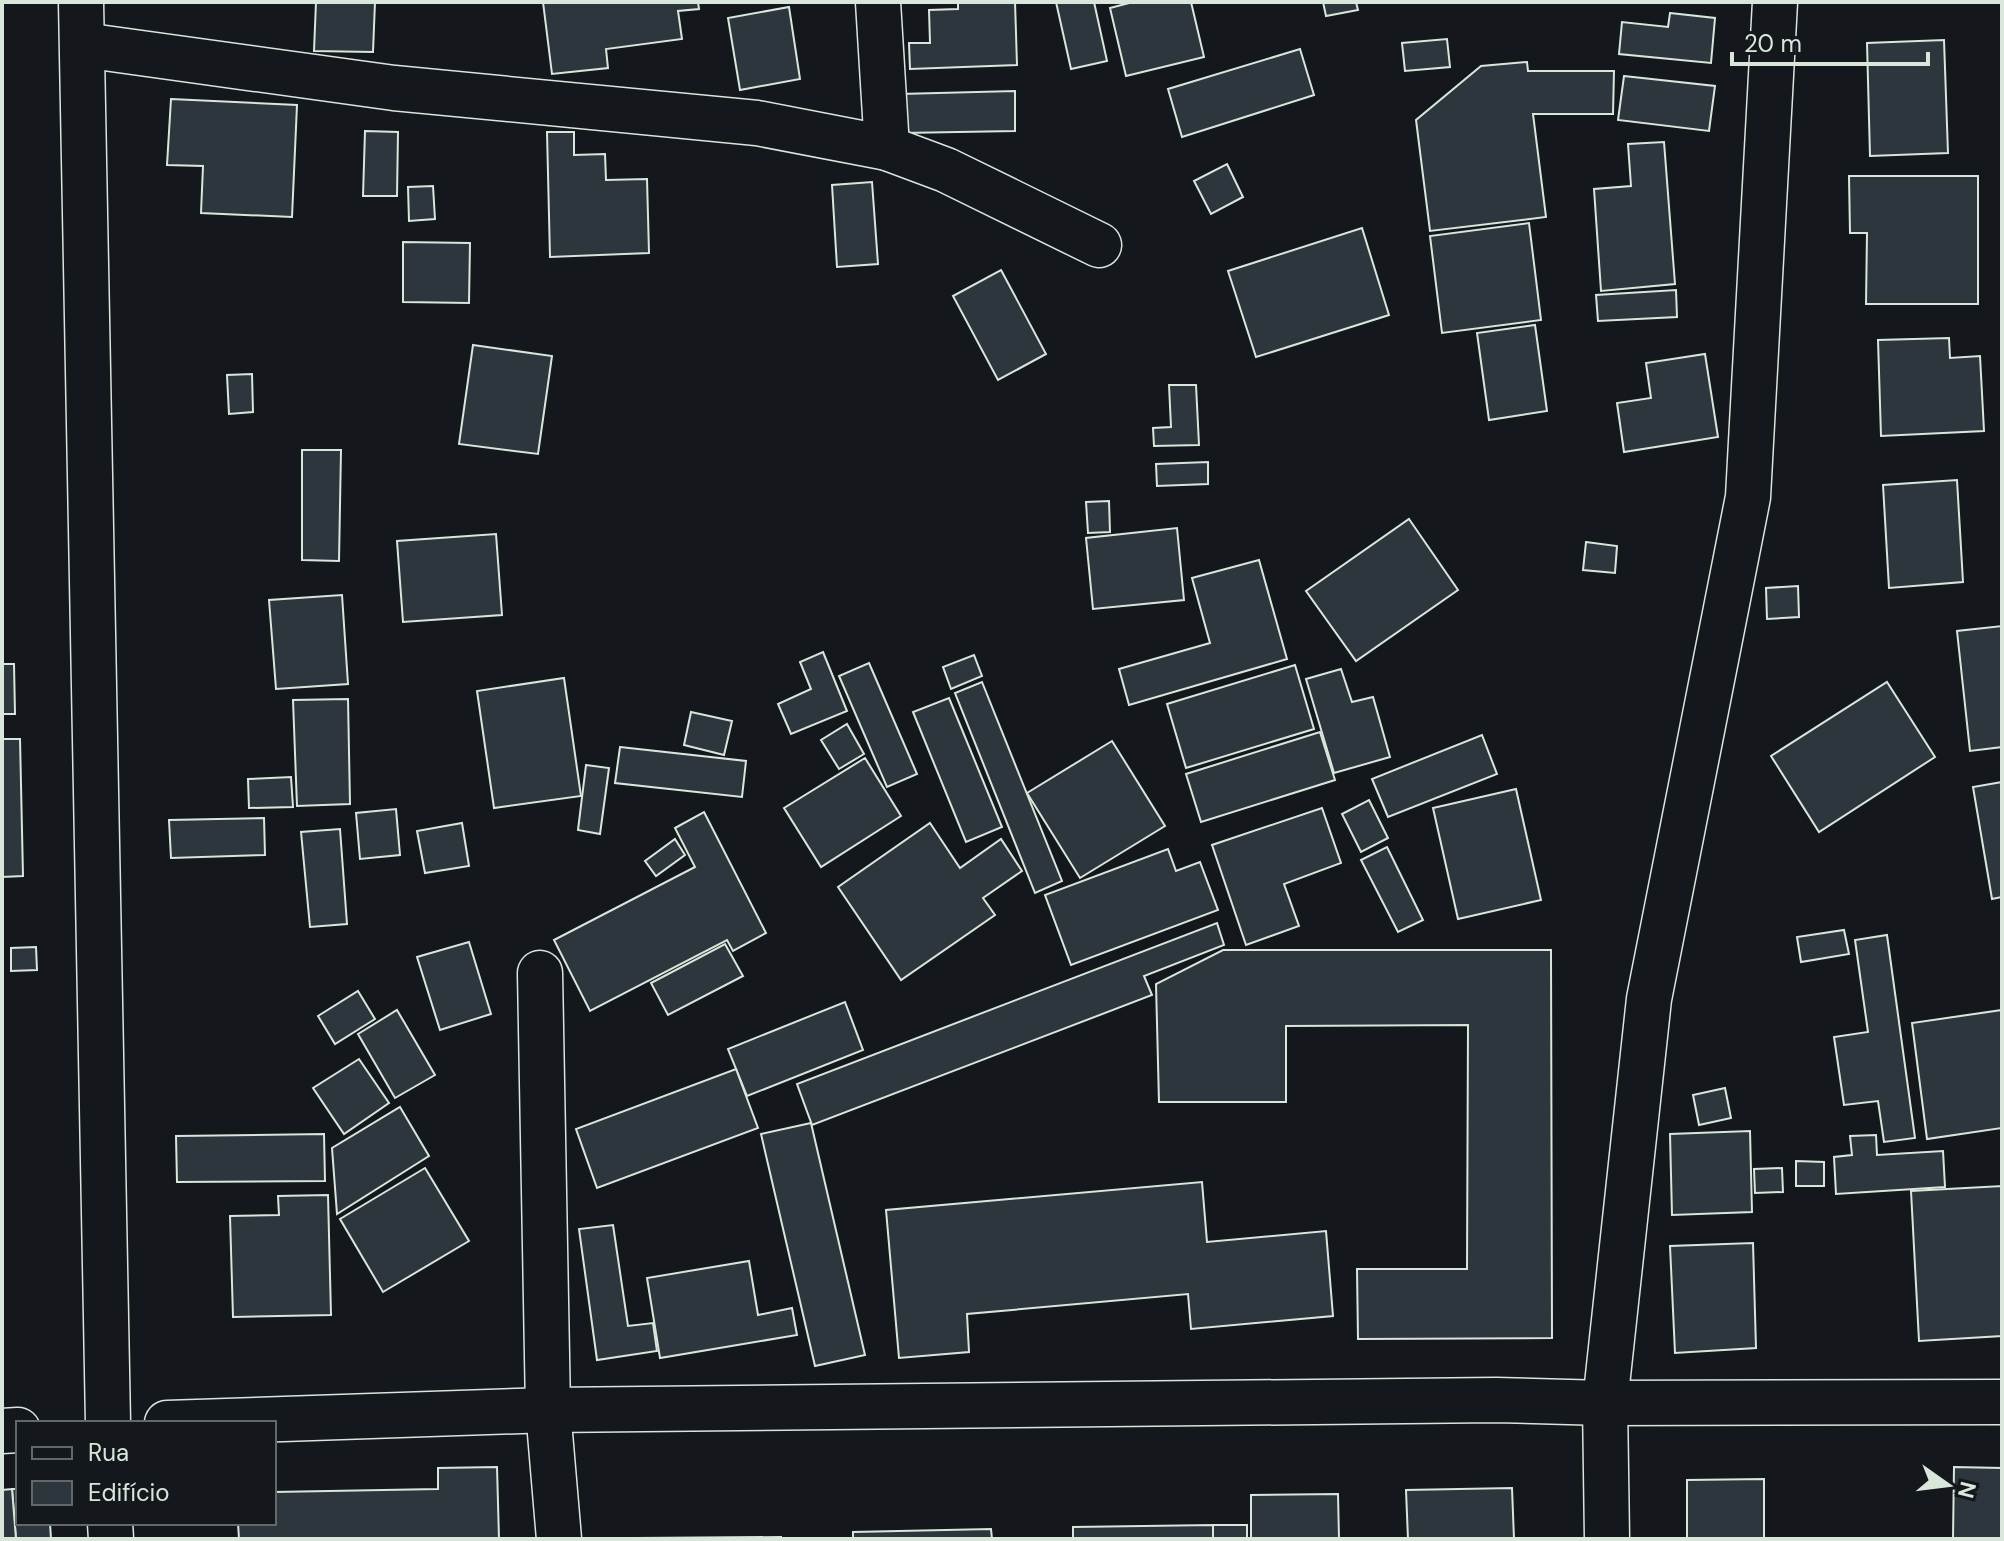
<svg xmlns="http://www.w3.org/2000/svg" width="2004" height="1541" font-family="'DM Sans',sans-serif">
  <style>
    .building { fill: #2c363c; stroke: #d8e6dc; stroke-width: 2 }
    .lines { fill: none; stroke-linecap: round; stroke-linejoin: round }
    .minor-casing { stroke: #d8e6dc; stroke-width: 47 }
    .tertiary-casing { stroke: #d8e6dc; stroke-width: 47 }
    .minor { stroke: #14181c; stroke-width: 44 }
    .tertiary { stroke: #14181c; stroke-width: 44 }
  </style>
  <rect width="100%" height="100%" fill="#14181c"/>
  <g class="building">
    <path d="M316 2H375L373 52 314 51Z"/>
    <path d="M543 2H698L699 9 678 11 682 39 606 49 608 68 552 74Z"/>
    <path d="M958 2H1015L1017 65 910 69 909 43H930L929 10 958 9Z"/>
    <path d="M1056 2H1094L1107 61 1071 69Z"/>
    <path d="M1133 2H1191L1204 57 1126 76 1110 8Z"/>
    <path d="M1323 2H1356L1358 10 1326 16Z"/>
    <path d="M789 7 800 79 740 90 728 18Z"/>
    <path d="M1670 13 1715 18 1711 63 1619 54 1622 22 1668 27Z"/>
    <path d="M1447 39 1450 67 1405 71 1402 43Z"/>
    <path d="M1944 40 1948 153 1870 156 1867 43Z"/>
    <path d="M1300 49 1314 95 1182 137 1168 89Z"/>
    <path d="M1527 62 1528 71H1614L1613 114H1533L1546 217 1430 231 1416 120 1481 66Z"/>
    <path d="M1624 76 1715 86 1709 131 1618 120Z"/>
    <path d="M1015 91V131L902 133 900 94Z"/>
    <path d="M171 99 297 105 292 217 201 213 203 166 167 165Z"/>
    <path d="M365 131 398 132 397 196H363Z"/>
    <path d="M547 132H574V155L605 154 606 180 647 179 649 253 550 257Z"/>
    <path d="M1664 142 1675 284 1601 291 1594 189 1631 186 1628 144Z"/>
    <path d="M1227 164 1243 197 1211 214 1194 181Z"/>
    <path d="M1849 176H1978V304H1866L1867 233H1850Z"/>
    <path d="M872 182 878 264 837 267 832 185Z"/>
    <path d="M433 186 435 219 409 221 408 187Z"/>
    <path d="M1529 223 1541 320 1442 333 1430 236Z"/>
    <path d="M1362 228 1389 315 1256 357 1228 271Z"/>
    <path d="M403 242 470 243 469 303 403 302Z"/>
    <path d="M1001 270 1046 354 998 380 953 296Z"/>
    <path d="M1676 290 1677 317 1598 321 1596 295Z"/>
    <path d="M1535 325 1547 411 1489 420 1477 333Z"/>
    <path d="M1949 338 1950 358 1980 356 1984 431 1881 436 1878 340Z"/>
    <path d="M473 345 552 356 538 454 459 444Z"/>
    <path d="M1705 354 1718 437 1624 452 1617 403 1651 398 1646 363Z"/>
    <path d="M252 374 253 412 229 414 227 375Z"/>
    <path d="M1169 385H1196L1199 445 1154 446 1153 428 1171 427Z"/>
    <path d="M302 450H341L339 561 302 560Z"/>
    <path d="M1208 462V484L1157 486 1156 464Z"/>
    <path d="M1957 480 1963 582 1889 588 1883 485Z"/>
    <path d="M1109 501 1110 532 1088 533 1086 502Z"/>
    <path d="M1409 519 1458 590 1356 661 1306 591Z"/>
    <path d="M1177 528 1184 600 1093 609 1086 538Z"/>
    <path d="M496 534 502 615 403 622 397 541Z"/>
    <path d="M1586 542 1617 546 1615 573 1583 570Z"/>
    <path d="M1259 560 1287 659 1129 705 1119 669 1210 643 1192 578Z"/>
    <path d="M1798 586 1799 617 1767 619 1766 588Z"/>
    <path d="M342 595 348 684 276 689 269 600Z"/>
    <path d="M2002 626V747L1970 751 1957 631Z"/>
    <path d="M823 652 847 711 791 734 778 704 811 689 800 662Z"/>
    <path d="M974 655 982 676 951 689 943 667Z"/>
    <path d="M869 663 917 774 887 787 839 676Z"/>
    <path d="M2 664H14L15 714H2Z"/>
    <path d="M1295 665 1314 729 1186 768 1167 704Z"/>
    <path d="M1341 669 1352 702 1373 697 1390 757 1334 773 1306 679Z"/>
    <path d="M564 678 581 796 494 808 477 691Z"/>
    <path d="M982 682 1062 881 1035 893 955 693Z"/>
    <path d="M1887 682 1935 757 1819 832 1771 756Z"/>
    <path d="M949 698 1002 827 966 842 913 712Z"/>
    <path d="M348 699 350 804 297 806 293 700Z"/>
    <path d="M691 712 732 721 724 755 684 745Z"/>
    <path d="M847 724 864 754 839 769 821 740Z"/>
    <path d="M1320 732 1335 780 1201 822 1186 774Z"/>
    <path d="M1482 735 1497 774 1388 817 1372 779Z"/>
    <path d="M2 739H20L23 876 2 877Z"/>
    <path d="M1112 741 1165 826 1080 878 1027 793Z"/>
    <path d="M620 747 746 761 742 797 615 783Z"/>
    <path d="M865 758 901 816 821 867 784 808Z"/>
    <path d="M586 765 609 768 600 834 578 830Z"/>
    <path d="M291 777 293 807 249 808 248 779Z"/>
    <path d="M2002 782V897L1992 899 1973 787Z"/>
    <path d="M1516 789 1541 900 1458 919 1433 808Z"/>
    <path d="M1369 800 1388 838 1361 852 1342 814Z"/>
    <path d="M1322 808 1341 863 1284 884 1299 926 1246 945 1212 845Z"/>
    <path d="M396 809 400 855 360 859 356 813Z"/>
    <path d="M704 812 766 933 733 951 727 940 590 1011 554 940 695 867 675 828Z"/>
    <path d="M264 818 265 855 171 858 169 820Z"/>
    <path d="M462 823 469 866 425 873 417 831Z"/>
    <path d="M930 823 960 868 1001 839 1022 871 983 898 995 915 901 980 838 887Z"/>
    <path d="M340 829 347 924 310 927 301 832Z"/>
    <path d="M675 839 685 855 656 876 645 861Z"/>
    <path d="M1387 847 1423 920 1398 932 1361 860Z"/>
    <path d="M1168 849 1176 871 1200 862 1218 910 1071 965 1045 895Z"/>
    <path d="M1217 923 1224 945 1144 976 1152 995 812 1125 797 1084Z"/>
    <path d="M1844 930 1849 954 1801 962 1797 937Z"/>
    <path d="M1887 935 1915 1138 1884 1142 1878 1101 1844 1105 1834 1037 1868 1032 1855 940Z"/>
    <path d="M469 942 491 1014 440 1030 417 957Z"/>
    <path d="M725 944 743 976 668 1015 651 983Z"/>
    <path d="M36 947 37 970 11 971V948Z"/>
    <path d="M1223 950H1551L1552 1338 1358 1339 1357 1269H1467L1468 1025 1286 1026V1102H1159L1156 984Z"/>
    <path d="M358 991 375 1019 335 1044 318 1016Z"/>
    <path d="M845 1002 863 1050 747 1096 728 1049Z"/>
    <path d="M397 1010 435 1075 395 1098 358 1034Z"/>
    <path d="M2002 1010V1128L1927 1139 1912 1023Z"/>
    <path d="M359 1059 389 1103 344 1134 313 1088Z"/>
    <path d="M736 1069 758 1128 597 1188 576 1129Z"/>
    <path d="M1725 1088 1731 1118 1699 1125 1693 1095Z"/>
    <path d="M400 1107 429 1156 337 1214 332 1148Z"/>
    <path d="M811 1123 865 1355 815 1366 761 1134Z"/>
    <path d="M1750 1131 1752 1212 1672 1215 1670 1134Z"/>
    <path d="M324 1134 325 1181 177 1182 176 1136Z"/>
    <path d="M1876 1135 1877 1155 1943 1151 1945 1187 1836 1194 1834 1157 1852 1155 1850 1136Z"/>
    <path d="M1796 1161 1824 1162V1186H1796Z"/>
    <path d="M425 1168 469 1241 383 1292 340 1219Z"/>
    <path d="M1782 1168 1783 1192 1755 1193 1754 1169Z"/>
    <path d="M1202 1182 1207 1242 1326 1231 1333 1316 1191 1329 1188 1294 967 1314 969 1352 899 1358 886 1210Z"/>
    <path d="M2002 1186V1336L1919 1341 1911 1191Z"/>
    <path d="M328 1195 331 1315 233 1317 230 1216 279 1215 278 1196Z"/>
    <path d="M613 1225 628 1326 653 1323 657 1351 597 1360 579 1229Z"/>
    <path d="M1753 1243 1756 1348 1675 1353 1670 1246Z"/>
    <path d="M749 1261 758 1315 792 1308 797 1335 660 1358 647 1278Z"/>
    <path d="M497 1467 499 1539H239L238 1523H274V1492L438 1489V1468Z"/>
    <path d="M1954 1467 2002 1468V1539H1953Z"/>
    <path d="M1764 1479V1539H1687V1480Z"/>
    <path d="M1512 1488 1514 1539H1408L1406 1490Z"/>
    <path d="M12 1489H18V1523H50L51 1539H16Z"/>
    <path d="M12 1489 16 1539H2V1490Z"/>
    <path d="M1338 1494 1339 1539H1251V1495Z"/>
    <rect x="1213" y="1525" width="34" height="14"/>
    <path d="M1213 1525V1539H1073V1527Z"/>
    <path d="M991 1529 992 1539H853V1532Z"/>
    <path d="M781 1537V1539H635V1538Z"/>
  </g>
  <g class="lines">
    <defs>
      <g id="minor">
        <path d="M81 2 108 1423"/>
        <path d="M878 2 887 148"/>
        <path d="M83 45 394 88 757 123 887 148 946 170 1099 245"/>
        <path d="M540 973 548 1410 559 1539"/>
        <path d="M110 1523 111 1539"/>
        <path d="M1607 1539 1605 1403 1649 999 1748 497 1775 2"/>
      </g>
      <g id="tertiary">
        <path d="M167 1423 548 1410 1496 1400 1605 1403 2002 1402"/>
        <path d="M2 1431 18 1430"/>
      </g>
    </defs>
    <use href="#minor" class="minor-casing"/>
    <use href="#tertiary" class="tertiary-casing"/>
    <use href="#minor" class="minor"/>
    <use href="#tertiary" class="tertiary"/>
  </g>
  <rect width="2004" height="1541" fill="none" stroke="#d8e6dc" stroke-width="8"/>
  <rect x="16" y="1421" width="260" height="104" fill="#14181c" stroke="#626a69" stroke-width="2"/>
  <rect x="32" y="1447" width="40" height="12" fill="#14181c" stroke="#626a69" stroke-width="2"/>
  <text x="88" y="1461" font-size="24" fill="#d8e6dc">Rua</text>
  <rect x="32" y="1481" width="40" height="24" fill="#2c363c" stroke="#626a69" stroke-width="2"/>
  <text x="88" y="1501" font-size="24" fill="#d8e6dc">Edifício</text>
  <g transform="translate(1948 1485) rotate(104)" stroke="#14181c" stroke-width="6" paint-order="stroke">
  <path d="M0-6L14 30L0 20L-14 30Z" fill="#d8e6dc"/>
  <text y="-12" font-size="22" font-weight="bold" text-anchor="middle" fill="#d8e6dc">N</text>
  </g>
  <path d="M1732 52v12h196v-12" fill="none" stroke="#d8e6dc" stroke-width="4"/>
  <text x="1744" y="52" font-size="24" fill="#d8e6dc" stroke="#14181c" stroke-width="6" paint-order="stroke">20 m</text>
</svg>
